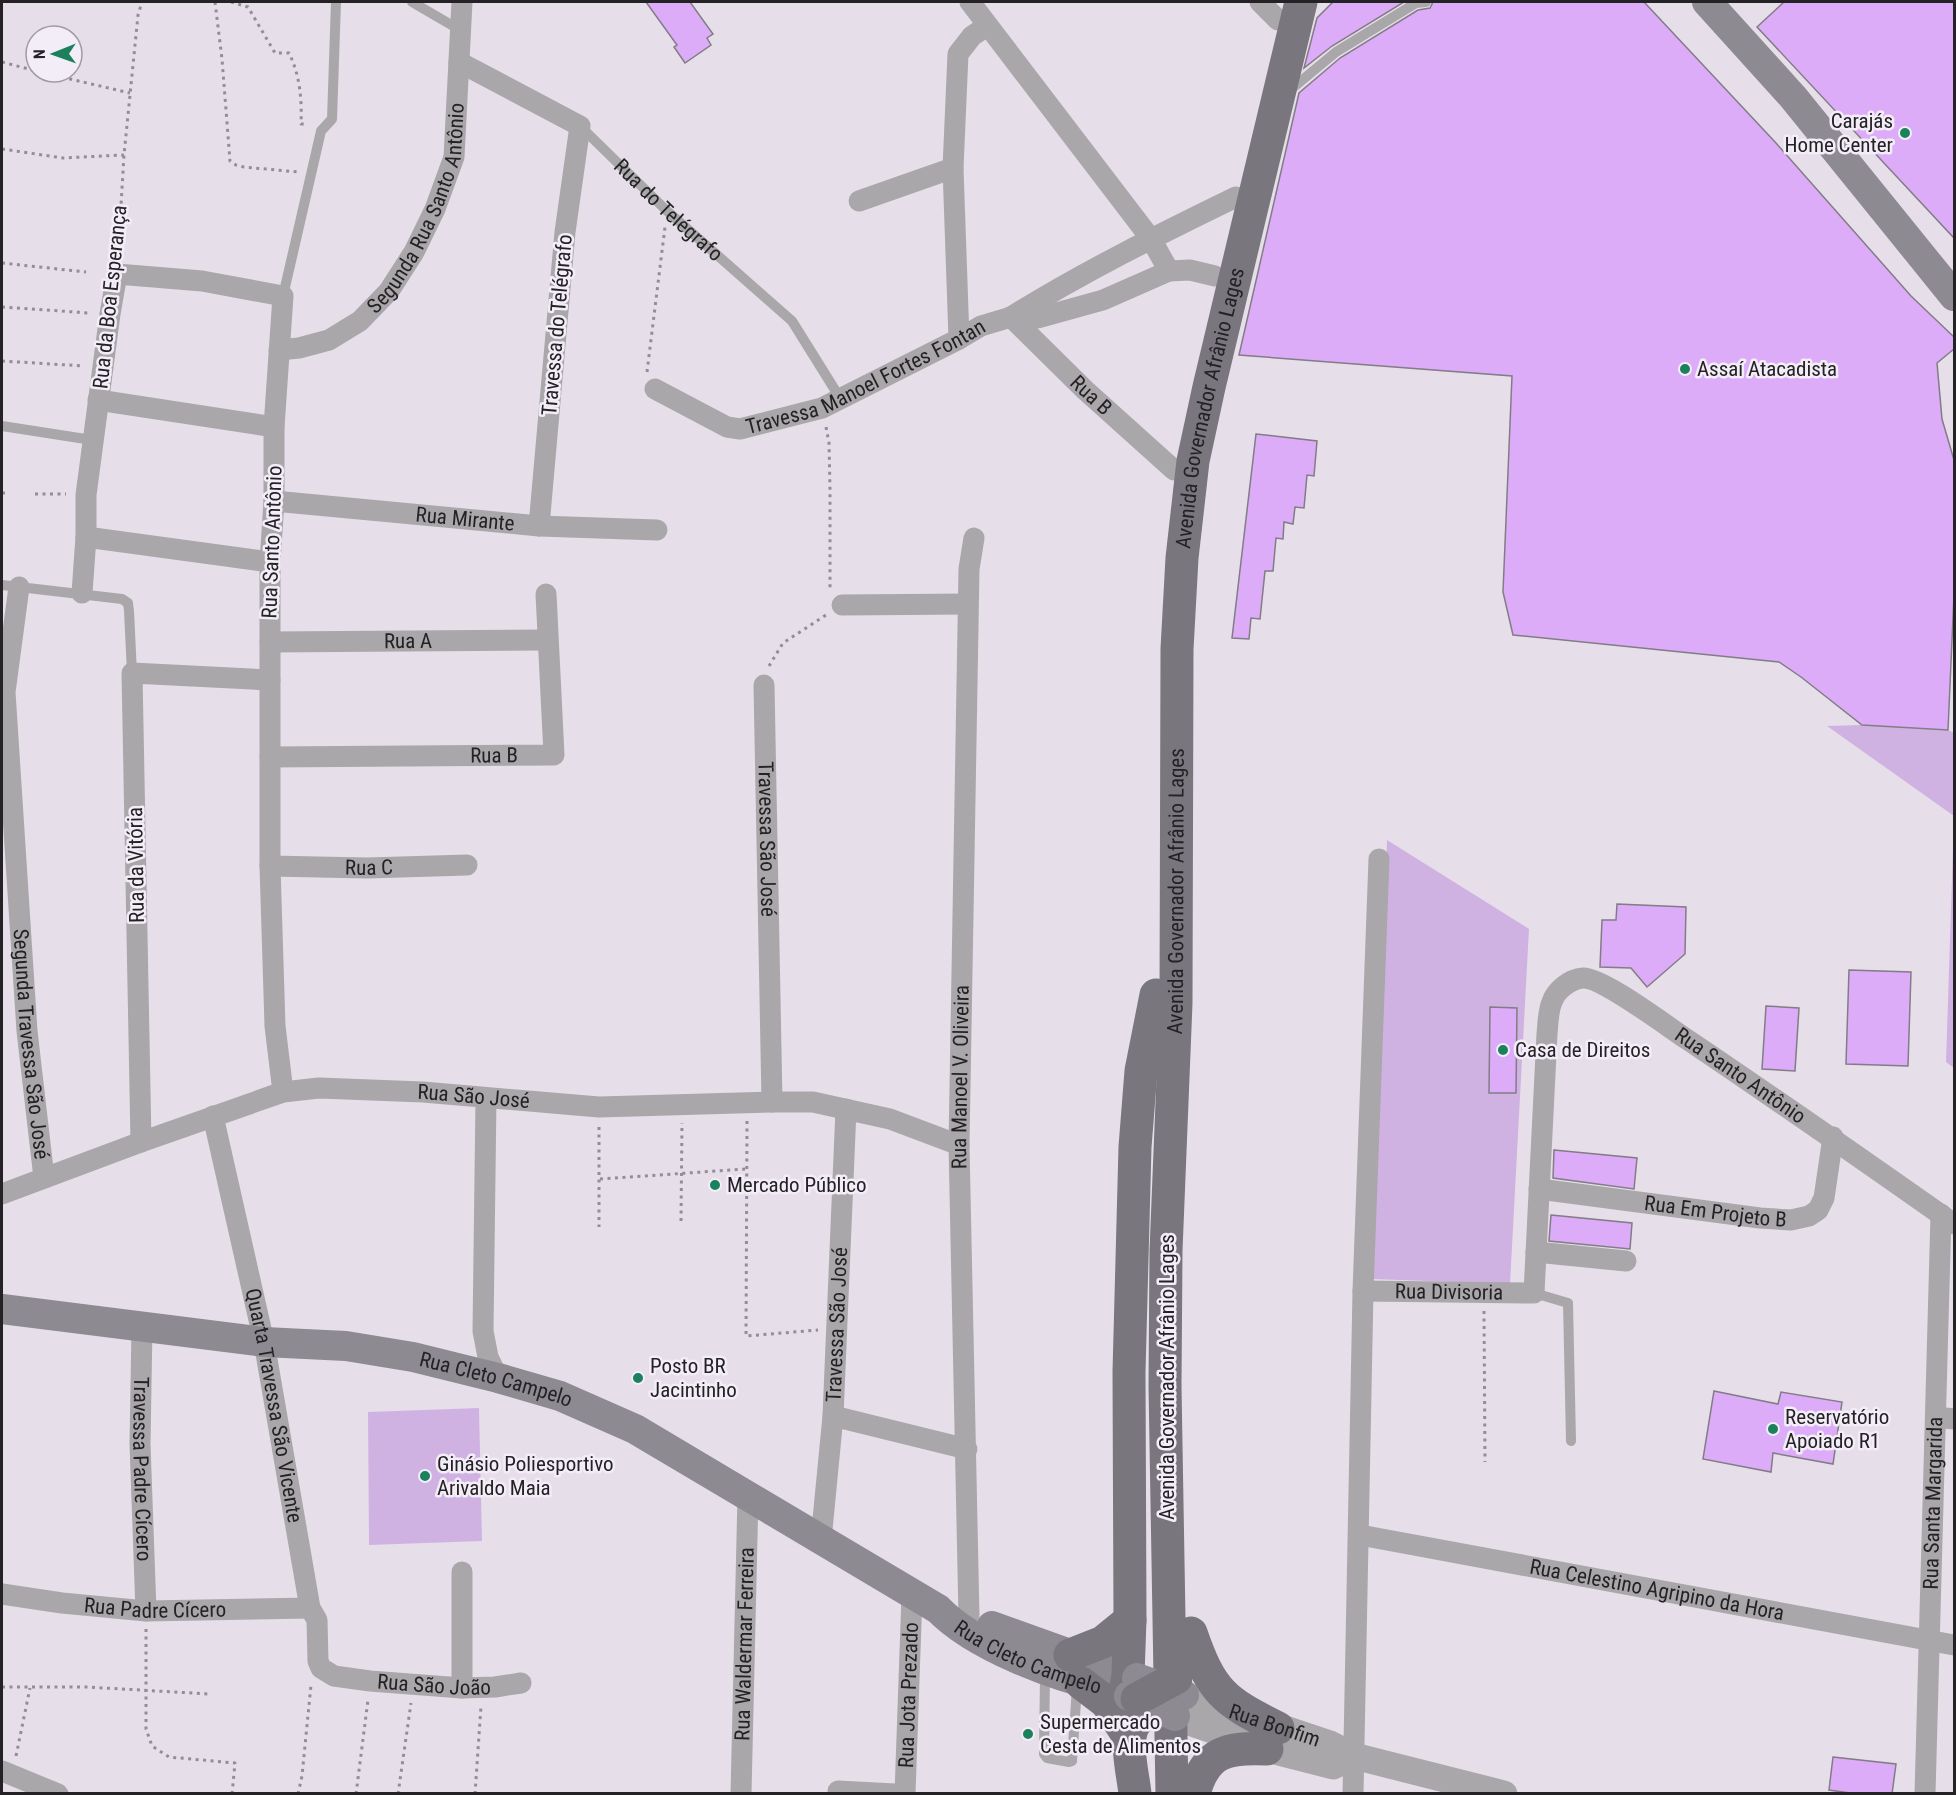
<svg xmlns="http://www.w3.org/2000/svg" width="1956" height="1795" font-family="'Roboto Condensed',sans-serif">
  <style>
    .green { fill: #d0b2e2 }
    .building { fill: #ddacf8; stroke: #827c85; stroke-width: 1.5 }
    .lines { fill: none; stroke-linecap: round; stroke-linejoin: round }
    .path { stroke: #938e96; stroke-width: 3; stroke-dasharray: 3 4.5; stroke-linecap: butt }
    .service { stroke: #aaa7ab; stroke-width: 10 }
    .minor { stroke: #aaa7ab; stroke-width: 21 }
    .tertiary { stroke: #aaa7ab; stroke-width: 27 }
    .secondary { stroke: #8e8a91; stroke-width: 30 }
    .primary { stroke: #7a767d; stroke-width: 33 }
    .secondary-bridge { stroke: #8e8a91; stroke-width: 30 }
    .primary-bridge { stroke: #7a767d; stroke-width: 33 }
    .poi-dot { fill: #1a815c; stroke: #f3edf7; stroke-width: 2 }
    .labels { text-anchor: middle; stroke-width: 5; stroke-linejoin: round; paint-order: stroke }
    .poi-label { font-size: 21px; fill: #252226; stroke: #f3edf7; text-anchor: start }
    .street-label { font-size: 21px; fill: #252226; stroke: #f3edf7 }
  </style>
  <rect width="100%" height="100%" fill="#e6dfea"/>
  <g class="green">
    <path d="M1862 725 1948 730 1954 733V1068L1946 1062 1954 816 1827 726Z"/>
    <path d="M1387 840 1529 929 1510 1284 1372 1279Z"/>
    <path d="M479 1408 482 1541 369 1545 368 1412Z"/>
  </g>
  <g class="building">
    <path d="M646 2H690L713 34 707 38 711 45 685 63 674 47 677 45Z"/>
    <path d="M1333 2H1404L1332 46 1304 68 1317 18Z"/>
    <path d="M1433 2H1644L1776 143 1911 296 1954 337V349L1937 363 1942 419 1954 460V595L1948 730 1862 725 1801 677 1779 662 1513 635 1503 592 1512 376 1239 355 1299 93 1340 58 1418 10 1430 8Z"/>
    <path d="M1784 2H1954V238L1757 27Z"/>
    <path d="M1256 434 1317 441 1314 476 1307 475 1304 508 1295 507 1293 524 1284 522 1283 539 1276 538 1273 571H1265L1260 619 1251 618 1249 639 1232 638Z"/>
    <path d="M1617 904 1686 907 1685 954 1647 987 1631 968 1600 967 1602 920H1616Z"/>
    <path d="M1849 970 1911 972 1908 1066 1846 1064Z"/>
    <path d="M1766 1006 1799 1008 1795 1071 1762 1069Z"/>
    <path d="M1490 1007 1517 1008 1516 1093H1489Z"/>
    <path d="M1554 1150 1637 1158 1634 1189 1553 1178Z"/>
    <path d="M1551 1215 1632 1223 1630 1249 1549 1241Z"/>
    <path d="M1714 1391 1778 1404 1781 1392 1842 1402 1833 1464 1773 1453 1771 1472 1703 1459Z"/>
    <path d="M1833 1757 1896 1764 1892 1794H1857L1829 1790Z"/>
  </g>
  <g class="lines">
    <g class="path">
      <path d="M215 2 222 59 230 161 236 165 244 167 298 172"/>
      <path d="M231 2 248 7 275 53H289C300 75 302 100 301 124H308"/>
      <path d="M2 62 36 71"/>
      <path d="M40 72 130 93"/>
      <path d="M2 149 63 158 124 155"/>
      <path d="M118 256 124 155 138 15 142 2"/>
      <path d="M2 263 86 272"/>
      <path d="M2 307 89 313"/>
      <path d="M2 361 84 366"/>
      <path d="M647 372 665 227"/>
      <path d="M826 427 829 443 830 489V591"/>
      <path d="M2 493H5"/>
      <path d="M35 494H66"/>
      <path d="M769 666 783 643 826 615"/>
      <path d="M747 1121 746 1336 818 1330"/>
      <path d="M599 1127V1227"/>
      <path d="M600 1179 746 1169"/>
      <path d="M681 1221 682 1123"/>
      <path d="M1484 1311 1485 1462"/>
      <path d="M146 1629V1729L152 1746 169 1757 235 1763 232 1794"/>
      <path d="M2 1687H87L209 1694"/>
      <path d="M16 1756 30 1688"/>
      <path d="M298 1794 302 1776 311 1685"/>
      <path d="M356 1794 368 1700"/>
      <path d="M398 1794 411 1703"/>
      <path d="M475 1794 481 1706"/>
    </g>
    <g class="service">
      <path d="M412 2 460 30"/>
      <path d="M1289 91 1336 52 1416 3 1426 2"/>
      <path id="s1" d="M580 126 666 210 792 321 840 398"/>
      <path d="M283 296 321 131 332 119 336 2"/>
      <path d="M2 426 92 440"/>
      <path d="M2 585 122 599 128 603 129 611 132 673"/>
      <path d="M1534 1293 1568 1303 1571 1441"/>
      <path d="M1045 1674 1044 1754 1047 1758 1069 1762 1072 1761 1077 1687"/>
    </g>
    <g class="minor">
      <path d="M970 2 1151 239 1169 271"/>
      <path d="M1260 2 1278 20"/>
      <path d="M459 62 580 126 565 232 539 526"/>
      <path d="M859 201 953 168"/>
      <path d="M1011 317C1083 272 1160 234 1236 197"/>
      <path id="s2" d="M1011 317 1085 390 1174 470"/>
      <path d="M959 339 953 168 958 54 972 36 987 26"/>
      <path id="s3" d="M279 350 299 348 329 340 360 321 389 291 414 252 435 209 454 157 462 2"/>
      <path id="s4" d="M655 389 727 427 740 429 822 408 959 339 981 326 1011 317 1038 318 1103 300 1169 271 1190 270 1215 276"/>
      <path d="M98 400 274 427"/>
      <path id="s5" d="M274 501 539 526 657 530"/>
      <path d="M86 537 270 562"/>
      <path id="s6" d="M19 587 5 692 27 1031 44 1178"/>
      <path d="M82 593 86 537V495L110 314 117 274 202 281 283 296 274 427V501L270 562V866L275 1026 283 1092"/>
      <path d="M842 605 968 604"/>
      <path id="s7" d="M270 642 547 640"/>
      <path id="s8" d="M764 685 772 1102"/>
      <path id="s9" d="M270 757 554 755 546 594"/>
      <path id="s10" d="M270 866 367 868 467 865"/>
      <path d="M486 1098 483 1331 488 1357 498 1378"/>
      <path id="s11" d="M213 1116 264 1342 310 1608 317 1620 318 1661 321 1668 334 1676 370 1681 462 1688 495 1687 521 1683"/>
      <path d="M141 1142 132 673 270 680"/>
      <path id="s12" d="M1539 1189 1760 1218 1791 1220 1809 1216 1818 1210 1824 1198 1833 1137"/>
      <path id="s13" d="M2 1194 141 1142 283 1092 319 1088 423 1092 599 1107 772 1102H813L890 1119 959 1145"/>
      <path d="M1536 1252 1626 1261"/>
      <path id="s14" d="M1363 1291 1534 1293 1547 1034C1548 1024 1548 1011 1552 1002 1556 990 1570 979 1583 978 1602 977 1668 1027 1688 1040 1777 1100 1866 1162 1954 1224"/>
      <path id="s15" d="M142 1327 140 1444 146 1611"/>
      <path d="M833 1416 967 1449"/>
      <path d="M1936 1417 1954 1419"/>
      <path id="s16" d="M1360 1535 1954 1645"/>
      <path id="s17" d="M821 1540 833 1416 846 1109"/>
      <path d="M462 1572V1688"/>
      <path id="s18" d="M2 1594 62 1603 146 1611 310 1608"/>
      <path id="s19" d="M969 1617 959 1145 969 569 974 538"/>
      <path d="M2 1771 58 1794"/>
      <path d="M838 1791 895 1794"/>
      <path id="s20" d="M741 1794 748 1495"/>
      <path id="s21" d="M905 1794 912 1595"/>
      <path d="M1353 1794 1363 1291 1379 859"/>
      <path id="s22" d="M1925 1794 1941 1214"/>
    </g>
    <g class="tertiary">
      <path id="s23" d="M1192 1698 1330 1744 1354 1756 1504 1794"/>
      <path d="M1192 1723 1267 1749 1333 1766 1354 1756"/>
    </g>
    <g class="secondary">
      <path d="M1707 2 1793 97 1954 296"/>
      <path id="s24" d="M2 1309 264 1342 346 1346 413 1357 498 1378 560 1396 635 1429 938 1609C975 1647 1054 1676 1105 1688"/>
      <path d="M992 1626 1137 1678"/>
    </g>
    <g class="primary">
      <path d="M1191 1633C1211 1691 1223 1701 1278 1728"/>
      <path d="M1070 1655 1103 1642 1130 1620"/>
      <path d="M1081 1683 1106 1702 1129 1737"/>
      <path d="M1125 1693 1128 1675 1130 1620 1129 1372 1135 1147 1141 1071 1156 995"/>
      <path d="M1135 1794C1133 1770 1119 1729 1144 1714"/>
      <path id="s25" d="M1172 1794 1165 1386 1166 1251 1176 1003 1177 649 1182 558 1193 461 1209 387 1301 2"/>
      <path d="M1194 1794C1205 1751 1228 1747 1267 1749"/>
    </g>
    <g class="secondary-bridge">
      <path d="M1137 1678 1184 1695"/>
      <path d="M1129 1696 1175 1716"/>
    </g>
    <path class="primary-bridge" d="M1137 1699 1176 1678"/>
  </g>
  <g class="poi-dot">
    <circle cx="1905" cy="133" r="6"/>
    <circle cx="1685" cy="369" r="6"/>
    <circle cx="1503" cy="1050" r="6"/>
    <circle cx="715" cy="1185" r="6"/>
    <circle cx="638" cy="1378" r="6"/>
    <circle cx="1773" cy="1429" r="6"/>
    <circle cx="425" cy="1476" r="6"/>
    <circle cx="1028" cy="1734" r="6"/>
  </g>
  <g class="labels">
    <g class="poi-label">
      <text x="1893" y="128" text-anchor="end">Carajás<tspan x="1893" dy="24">Home Center</tspan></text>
      <text x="1697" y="376">Assaí Atacadista</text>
      <text x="1515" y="1057">Casa de Direitos</text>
      <text x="727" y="1192">Mercado Público</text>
      <text x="650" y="1373">Posto BR<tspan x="650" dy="24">Jacintinho</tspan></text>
      <text x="1785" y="1424">Reservatório<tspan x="1785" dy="24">Apoiado R1</tspan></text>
      <text x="437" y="1471">Ginásio Poliesportivo<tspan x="437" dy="24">Arivaldo Maia</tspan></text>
      <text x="1040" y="1729">Supermercado<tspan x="1040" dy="24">Cesta de Alimentos</tspan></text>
    </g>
    <g class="street-label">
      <text dy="7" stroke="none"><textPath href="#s3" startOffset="218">Segunda Rua Santo Antônio</textPath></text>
      <text dy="7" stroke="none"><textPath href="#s1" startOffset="122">Rua do Telégrafo</textPath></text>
      <text transform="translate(110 297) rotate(-84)" y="7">Rua da Boa Esperança</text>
      <text transform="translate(557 325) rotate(-85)" y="7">Travessa do Telégrafo</text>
      <text dy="7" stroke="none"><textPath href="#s4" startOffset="231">Travessa Manoel Fortes Fontan</textPath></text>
      <text dy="7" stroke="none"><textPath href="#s2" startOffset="112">Rua B</textPath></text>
      <text dy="7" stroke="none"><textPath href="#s25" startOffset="1389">Avenida Governador Afrânio Lages</textPath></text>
      <text dy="7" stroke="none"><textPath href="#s5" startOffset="192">Rua Mirante</textPath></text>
      <text transform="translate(272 542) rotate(-88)" y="7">Rua Santo Antônio</text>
      <text dy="7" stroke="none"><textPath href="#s7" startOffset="138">Rua A</textPath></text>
      <text dy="7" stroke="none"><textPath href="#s9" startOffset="224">Rua B</textPath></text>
      <text dy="7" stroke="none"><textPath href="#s8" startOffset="154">Travessa São José</textPath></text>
      <text transform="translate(136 865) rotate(-91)" y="7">Rua da Vitória</text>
      <text dy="7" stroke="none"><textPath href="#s10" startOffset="99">Rua C</textPath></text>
      <text dy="7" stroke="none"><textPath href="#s25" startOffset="903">Avenida Governador Afrânio Lages</textPath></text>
      <text dy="7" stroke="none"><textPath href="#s6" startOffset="459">Segunda Travessa São José</textPath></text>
      <text dy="7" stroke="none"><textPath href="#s14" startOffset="690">Rua Santo Antônio</textPath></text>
      <text dy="7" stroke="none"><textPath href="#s19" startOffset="540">Rua Manoel V. Oliveira</textPath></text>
      <text dy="7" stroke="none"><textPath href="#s13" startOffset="490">Rua São José</textPath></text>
      <text dy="7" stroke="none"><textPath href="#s12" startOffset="178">Rua Em Projeto B</textPath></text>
      <text dy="7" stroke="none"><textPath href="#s14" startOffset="86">Rua Divisoria</textPath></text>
      <text dy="7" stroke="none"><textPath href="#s17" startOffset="216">Travessa São José</textPath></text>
      <text transform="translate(1167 1377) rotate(-90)" y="7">Avenida Governador Afrânio Lages</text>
      <text dy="7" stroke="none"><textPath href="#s24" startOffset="500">Rua Cleto Campelo</textPath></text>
      <text dy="7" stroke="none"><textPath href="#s11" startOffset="296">Quarta Travessa São Vicente</textPath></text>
      <text dy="7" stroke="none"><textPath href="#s15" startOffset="142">Travessa Padre Cícero</textPath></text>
      <text dy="7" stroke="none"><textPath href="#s22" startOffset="291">Rua Santa Margarida</textPath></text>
      <text dy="7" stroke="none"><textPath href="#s16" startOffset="302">Rua Celestino Agripino da Hora</textPath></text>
      <text dy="7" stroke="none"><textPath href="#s18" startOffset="154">Rua Padre Cícero</textPath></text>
      <text dy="7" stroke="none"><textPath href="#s20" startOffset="150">Rua Waldermar Ferreira</textPath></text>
      <text dy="7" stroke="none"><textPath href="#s24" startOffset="1104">Rua Cleto Campelo</textPath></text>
      <text dy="7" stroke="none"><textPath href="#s11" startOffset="680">Rua São João</textPath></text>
      <text dy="7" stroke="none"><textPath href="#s21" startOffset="99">Rua Jota Prezado</textPath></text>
      <text dy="7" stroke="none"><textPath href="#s23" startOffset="87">Rua Bonfim</textPath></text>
    </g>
  </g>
  <rect width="1956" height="1795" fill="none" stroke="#252226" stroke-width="6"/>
  <g transform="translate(54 54) rotate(269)"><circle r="28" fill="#f3edf7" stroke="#a19ca3" stroke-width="1.5"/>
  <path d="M0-4.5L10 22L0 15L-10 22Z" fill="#1a815c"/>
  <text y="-9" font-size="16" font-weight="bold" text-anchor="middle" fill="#252226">N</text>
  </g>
</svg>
